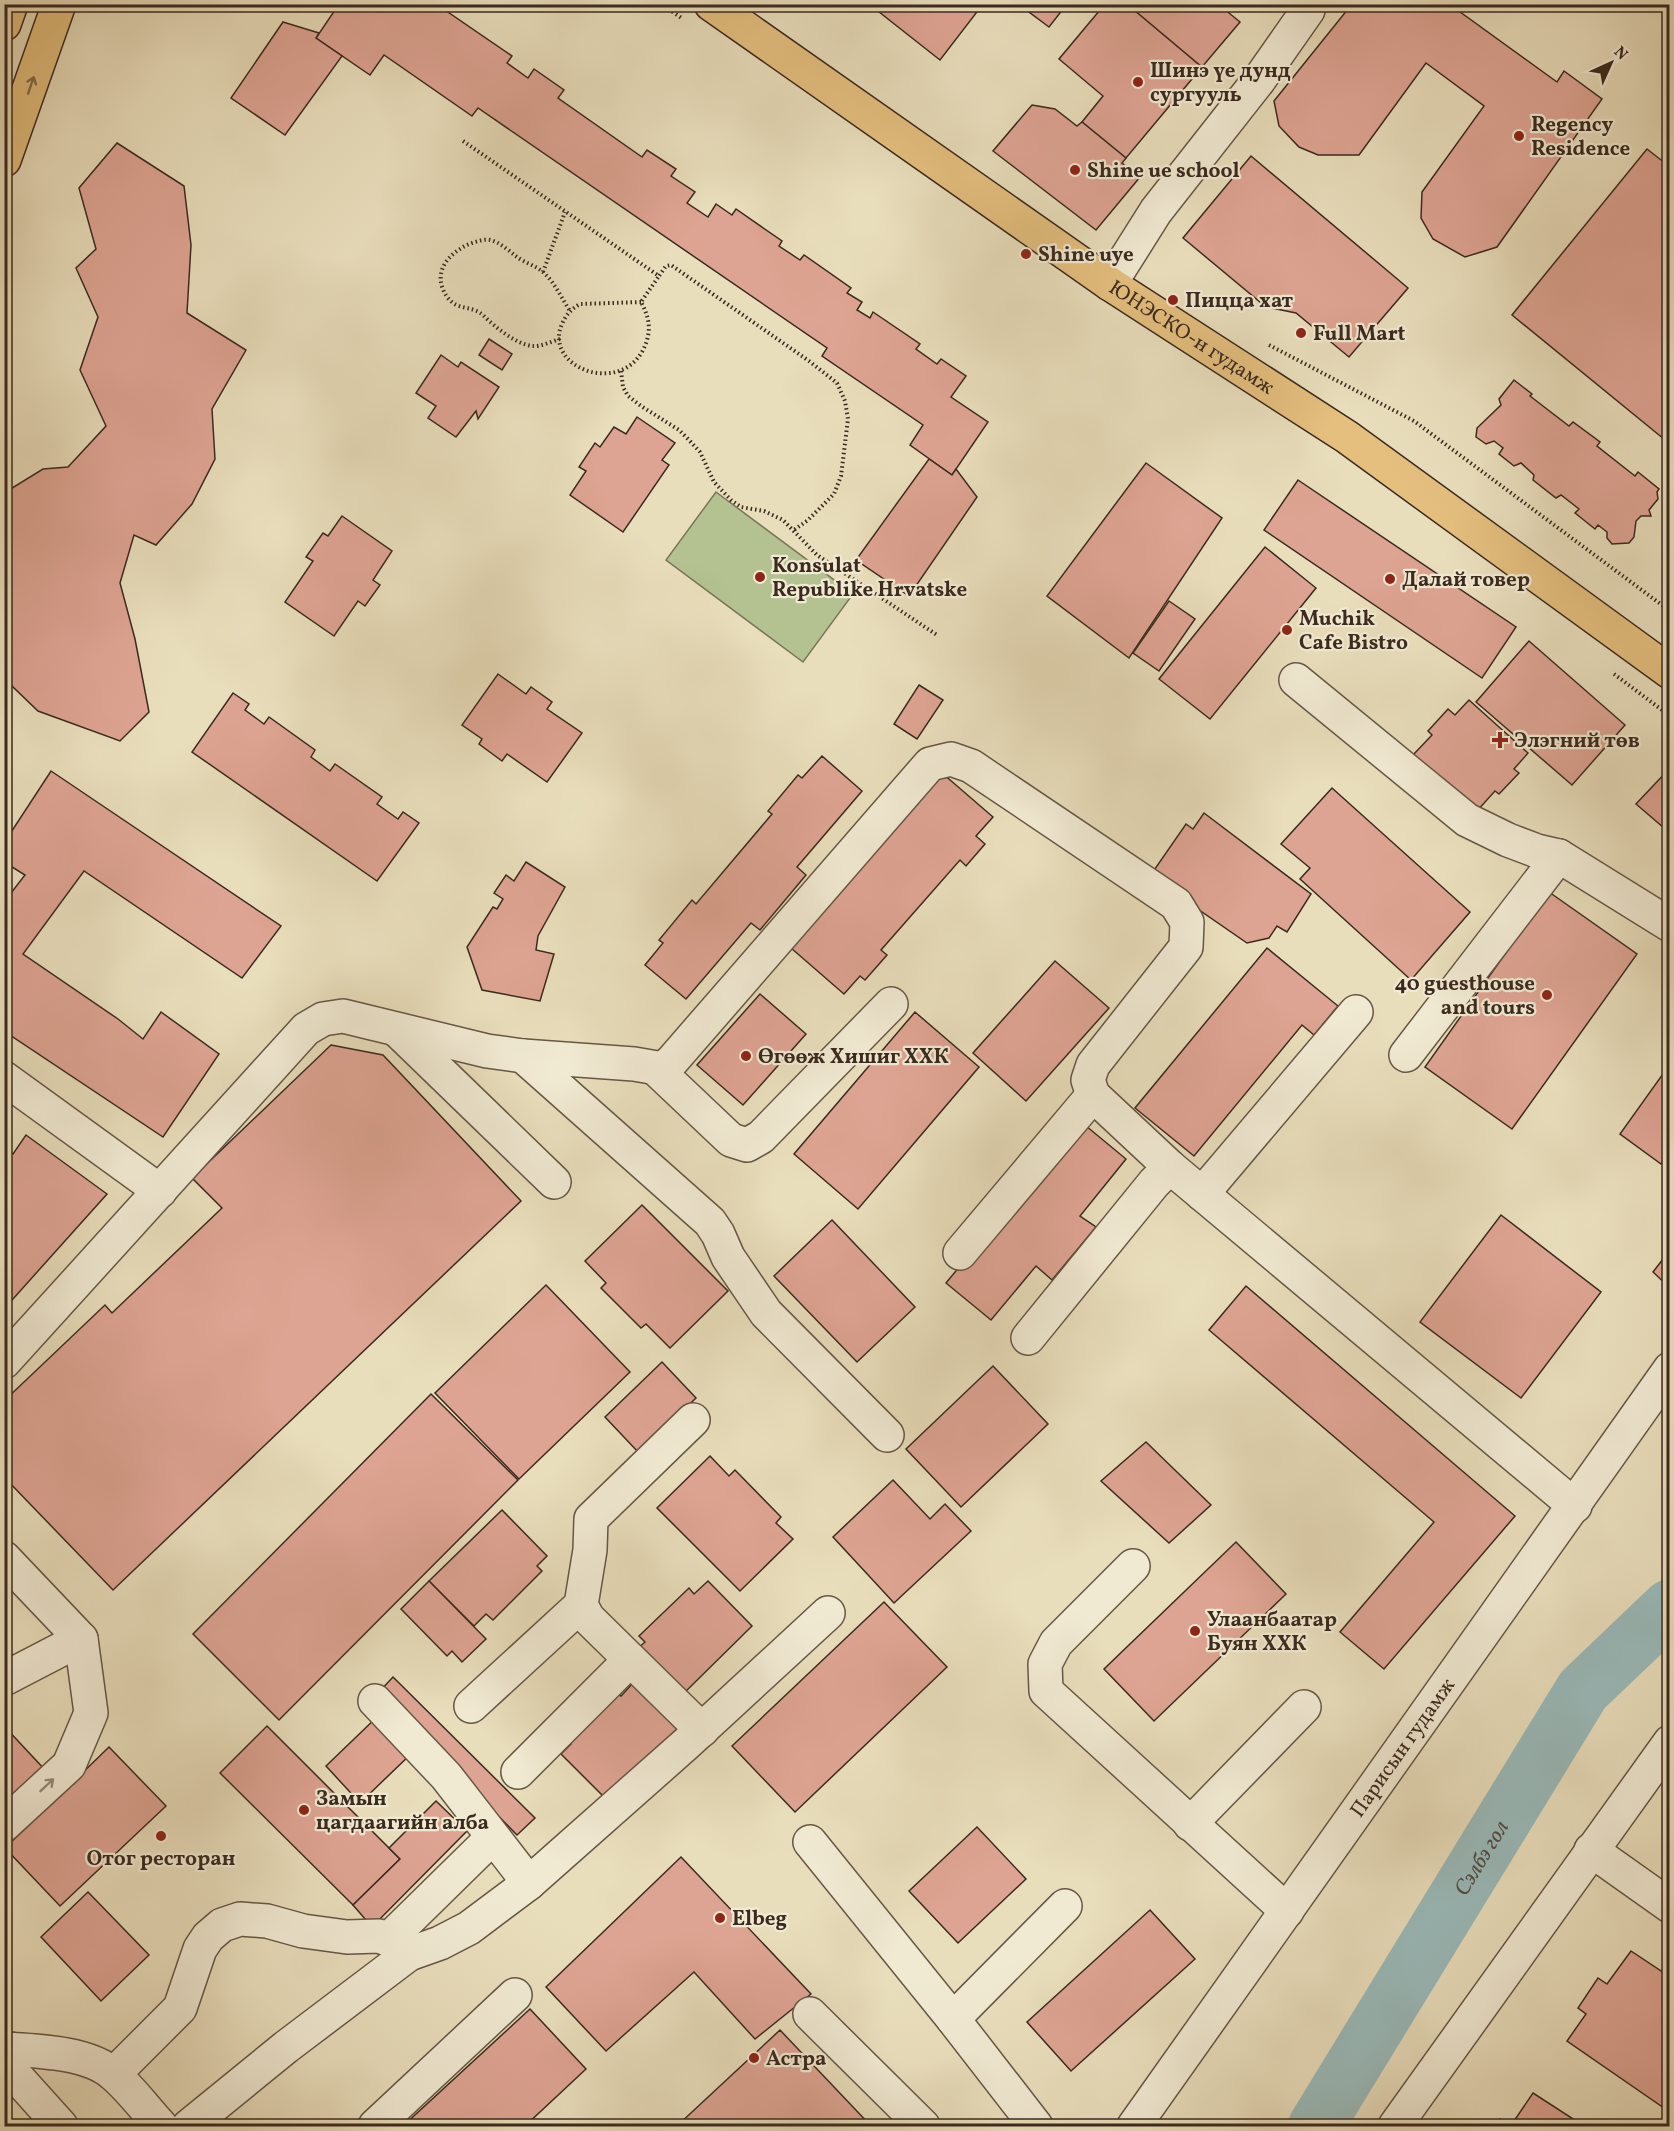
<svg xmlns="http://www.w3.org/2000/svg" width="1674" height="2131" font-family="Vollkorn,serif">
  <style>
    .green { fill: #b4c292; stroke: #787658; stroke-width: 1.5 }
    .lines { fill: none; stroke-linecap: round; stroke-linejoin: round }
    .river { stroke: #9abab9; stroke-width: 56 }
    .building { fill: #dea493; stroke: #3b2a1e; stroke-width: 1.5 }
    .minor-casing { stroke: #665746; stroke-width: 36 }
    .major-casing { stroke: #3b2a1e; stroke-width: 36 }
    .path { stroke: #3b2a1e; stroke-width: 4; stroke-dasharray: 1.5 3; stroke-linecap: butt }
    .minor { stroke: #f1ead3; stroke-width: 33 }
    .major { stroke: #e4bf7e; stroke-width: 33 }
    .oneway { stroke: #876d49 }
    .oneway2 { stroke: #968a78 }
    .poi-dot { fill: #8f2418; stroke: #f1ead3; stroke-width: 2 }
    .labels { text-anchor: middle; stroke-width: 4.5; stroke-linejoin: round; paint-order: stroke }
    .poi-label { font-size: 21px; font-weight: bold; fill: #3b2a1e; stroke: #f1ead3; text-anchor: start }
    .street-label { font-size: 21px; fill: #3b2a1e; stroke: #f1ead3 }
    .water-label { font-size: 22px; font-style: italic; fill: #534e45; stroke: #f1ead3 }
  </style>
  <rect width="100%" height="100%" fill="#e9debc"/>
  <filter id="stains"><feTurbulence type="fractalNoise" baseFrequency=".00333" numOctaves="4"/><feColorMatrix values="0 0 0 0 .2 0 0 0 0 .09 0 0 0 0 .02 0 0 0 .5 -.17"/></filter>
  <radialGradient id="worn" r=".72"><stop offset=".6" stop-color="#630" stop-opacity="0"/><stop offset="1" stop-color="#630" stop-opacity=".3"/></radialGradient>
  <path class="green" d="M716 492 853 594 803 662 666 560Z"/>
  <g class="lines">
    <path class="river" id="s1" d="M1316 2126 1583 1690 1670 1607"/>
  </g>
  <g class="building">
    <path d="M339 4H436L512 56 507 63 528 78 534 69 564 90 558 98 642 157 647 150 676 169 671 176 695 192 687 203 708 217 716 204 732 215 736 209 782 241 779 246 800 260 804 255 851 288 847 293 862 302 857 310 870 318 873 312 920 344 916 349 937 364 941 359 966 376 951 397 988 422 952 475 910 445 923 425 822 356 827 348 478 108 472 116 384 55 370 75 316 38Z"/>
    <path d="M869 4H975L980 8 940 60Z"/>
    <path d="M1035 4H1067L1049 27 1029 12Z"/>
    <path d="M1105 4H1127L1202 67 1126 158 1082 122 1103 96 1059 59Z"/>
    <path d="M1127 4H1218L1240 22 1202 67Z"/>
    <path d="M1352 4H1449L1557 82 1564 71 1602 99 1497 247 1465 257 1433 239 1421 218 1422 192 1484 106 1426 63 1359 155H1318L1299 147 1279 126 1274 101Z"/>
    <path d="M283 22 319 33 316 38 342 56 285 135 231 98Z"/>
    <path d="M1032 105 1055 109 1077 126 1082 122 1126 158 1122 163 1140 177 1096 230 993 151Z"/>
    <path d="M117 143 184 186 191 245 187 313 246 350 212 409 215 459 192 504 156 545 134 535 120 583 135 639 149 712 120 741 38 711 12 686 4 665V493L43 469 68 467 106 426 80 370 98 317 76 268 96 249 79 188Z"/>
    <path d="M1647 149 1670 167V444L1512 315Z"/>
    <path d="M1251 156 1408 288 1349 357 1296 313 1266 307 1183 238Z"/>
    <path d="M489 339 512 354 502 370 479 355Z"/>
    <path d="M441 355 458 367 461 362 499 387 478 419 476 411 456 437 428 418 436 406 416 393Z"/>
    <path d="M1514 380 1532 394 1530 396 1569 426 1573 422 1600 442 1597 446 1635 476 1638 472 1659 489 1657 492 1658 499 1649 510 1651 516H1641L1636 521 1634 537 1629 543 1612 544 1607 538V532L1598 525 1595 529 1575 513 1579 509 1561 495 1556 498 1533 480 1534 475 1521 463 1514 466 1499 454 1503 448 1494 441 1486 444 1476 437 1477 428 1501 405 1499 399Z"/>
    <path d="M637 417 675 443 662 460 669 465 623 532 570 495 586 471 579 467 595 443 600 447 614 427 626 434Z"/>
    <path d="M929 459 952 475 956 469 977 497 909 596 856 560Z"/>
    <path d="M1146 463 1222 518 1129 658 1047 596Z"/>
    <path d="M1298 480 1516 627 1482 678 1264 530Z"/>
    <path d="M342 516 392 551 373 580 380 585 365 606 358 601 334 636 285 602 313 561 306 557 323 533 328 536Z"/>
    <path d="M1265 547 1316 588 1210 719 1159 679Z"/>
    <path d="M1169 601 1195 619 1159 671 1133 653Z"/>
    <path d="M1529 641 1625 725 1572 785 1476 702Z"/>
    <path d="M498 674 526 694 531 687 552 702 547 709 582 733 547 782 507 754 502 761 479 744 482 739 462 725Z"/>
    <path d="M919 685 943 700 917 739 894 724Z"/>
    <path d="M233 693 249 704 245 710 264 724 269 717 315 750 311 757 330 771 335 764 382 797 377 804 398 819 403 812 419 823 377 881 192 752Z"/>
    <path d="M1469 700 1528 753 1514 769 1519 773 1499 794 1495 791 1476 812 1413 755 1432 735 1428 731 1448 709 1455 715Z"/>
    <path d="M822 756 862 791 797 867 806 875 760 930 751 923 686 999 645 965 663 943 659 940 692 900 696 904 772 814 768 811 798 775 802 778Z"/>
    <path d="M1670 768V833L1636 804Z"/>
    <path d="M51 771 281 926 242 978 84 871 23 954 118 1019 143 1039 161 1012 219 1054 163 1137 4 1031V902L25 875 4 862V843Z"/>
    <path d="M942 773 993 817 976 836 985 844 966 866 960 860 881 950 887 955 865 980 860 976 844 994 791 948Z"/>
    <path d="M1332 788 1470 912 1411 980 1300 879 1310 868 1281 844Z"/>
    <path d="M1204 813 1311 894 1287 932 1277 926 1269 938 1247 943 1150 876 1186 824 1193 829Z"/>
    <path d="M526 862 565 887 538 936 536 950 554 954 540 1001 482 990 467 947 493 907 497 909 503 899 494 893 506 875 514 881Z"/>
    <path d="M1549 892 1637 954 1512 1129 1425 1067Z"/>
    <path d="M1267 948 1338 1006 1314 1035 1302 1025 1194 1156 1135 1108Z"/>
    <path d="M1055 961 1109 1008 1026 1101 973 1053Z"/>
    <path d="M760 994 806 1034 743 1105 697 1065Z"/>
    <path d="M915 1012 979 1067 858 1209 794 1154Z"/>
    <path d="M331 1045 383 1055 521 1201 113 1590 4 1477V1401L105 1305 112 1313 222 1208 192 1178Z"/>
    <path d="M1670 1064V1152L1661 1164 1620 1134Z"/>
    <path d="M1080 1121 1126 1159 1080 1216 1096 1227 1052 1280 1036 1266 991 1320 946 1283Z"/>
    <path d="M26 1135 107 1194 4 1309V1149L13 1154Z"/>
    <path d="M642 1205 728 1291 670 1348 646 1324 641 1328 601 1288 606 1283 585 1261Z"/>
    <path d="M1501 1215 1601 1292 1521 1398 1420 1322Z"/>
    <path d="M832 1220 915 1307 857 1362 774 1276Z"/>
    <path d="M1670 1250V1288L1653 1272Z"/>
    <path d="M546 1285 630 1372 519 1479 435 1393Z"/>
    <path d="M1246 1286 1515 1516 1384 1669 1340 1632 1434 1522 1209 1330Z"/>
    <path d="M662 1362 696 1398 639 1453 605 1417Z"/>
    <path d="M993 1366 1048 1424 961 1507 906 1449Z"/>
    <path d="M431 1394 518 1480 279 1720 193 1634Z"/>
    <path d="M1146 1442 1211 1505 1169 1543 1101 1481Z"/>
    <path d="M710 1456 729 1476 735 1470 781 1517 776 1523 793 1539 740 1591 657 1508Z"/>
    <path d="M893 1480 930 1519 945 1504 971 1531 894 1603 833 1537Z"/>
    <path d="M502 1510 547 1556 537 1566 542 1571 493 1620 486 1614 474 1626 429 1581Z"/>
    <path d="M1236 1542 1286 1594 1154 1721 1104 1669Z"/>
    <path d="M429 1581 486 1639 462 1662 452 1651 447 1656 401 1609Z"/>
    <path d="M708 1581 752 1626 679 1698 634 1652 645 1642 639 1636 689 1588 694 1594Z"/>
    <path d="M884 1602 947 1667 795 1812 732 1746Z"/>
    <path d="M393 1677 535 1818 517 1835 378 1693Z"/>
    <path d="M634 1682 678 1728 606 1799 561 1754 571 1744 566 1738 615 1689 621 1696Z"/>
    <path d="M379 1715 414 1751 360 1803 326 1766Z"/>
    <path d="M4 1726 47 1772 4 1812Z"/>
    <path d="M267 1726 400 1859 353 1905 220 1773Z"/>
    <path d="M109 1747 166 1806 60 1906 5 1848Z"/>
    <path d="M436 1801 467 1831 372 1927 353 1905 400 1859 389 1848Z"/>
    <path d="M977 1827 1026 1879 958 1943 909 1891Z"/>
    <path d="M681 1857 811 1994 755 2039 694 1972 606 2051 546 1987Z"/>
    <path d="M88 1892 149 1955 101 2001 41 1937Z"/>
    <path d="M1150 1910 1195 1959 1071 2071 1027 2022Z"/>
    <path d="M1631 1951 1670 1977V2101L1664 2108 1567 2041 1586 2014 1578 2008 1598 1978 1607 1984Z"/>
    <path d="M530 2009 586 2069 525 2126H403Z"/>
    <path d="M780 2030 871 2126H680L678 2125Z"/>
    <path d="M1533 2093 1584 2126H1496L1500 2119 1512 2124Z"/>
  </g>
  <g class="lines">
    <defs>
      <g id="minor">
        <path d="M1110 284 1156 211 1259 80 1308 10"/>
        <path d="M1296 680 1467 820 1508 840 1537 851 1559 856 1670 925"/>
        <path d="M398 1031 554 1182"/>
        <path d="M1406 1055 1559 856"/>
        <path d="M523 1056 710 1222 718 1234 728 1257 766 1313 887 1435"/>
        <path d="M656 1069 731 1140 747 1145 761 1137 891 1004"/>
        <path d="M4 1078 160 1191"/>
        <path d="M1202 1194 1356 1012"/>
        <path d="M960 1253 1093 1095"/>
        <path d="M1028 1338 1154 1183 1170 1167"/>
        <path d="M4 1362 306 1029 323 1019 343 1016 487 1051 523 1056 634 1064 663 1069 672 1061 930 764 951 759 971 766 1176 904 1187 922 1186 947 1093 1065 1088 1080 1093 1095 1170 1167 1575 1506"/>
        <path d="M693 1420 591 1519 590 1550 581 1605 588 1618 702 1730"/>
        <path d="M4 1558 81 1639 91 1713 69 1765 4 1825"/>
        <path d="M1133 1566 1056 1643 1045 1664 1046 1691 1287 1911"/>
        <path d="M4 1679 81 1639"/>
        <path d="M375 1701 446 1776 529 1883"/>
        <path d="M471 1706 581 1605"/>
        <path d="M518 1772 630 1660"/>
        <path d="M1190 1824 1304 1707"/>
        <path d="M810 1842 953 2019 1036 2126"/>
        <path d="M1591 1850 1670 1906"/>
        <path d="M390 1938 493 1837"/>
        <path d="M810 2014 923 2126"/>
        <path d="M953 2019 1065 1906"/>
        <path d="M4 2049C37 2051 88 2052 113 2074 131 2089 145 2109 161 2126"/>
        <path d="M10 2049 12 2070 16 2076 61 2126"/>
        <path d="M114 2074 180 2008 200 1949 208 1937 222 1925 240 1919 267 1921 303 1931 347 1937 379 1936 398 1943 409 1954"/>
        <path d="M189 2126 286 2047 409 1954 440 1943 469 1928 529 1883 686 1744 828 1613"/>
        <path d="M375 2126 515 1995"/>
        <path id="s2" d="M1134 2126 1670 1369"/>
        <path d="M1395 2126 1670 1742"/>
      </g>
      <g id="major">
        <path id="s3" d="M711 4 1110 284 1347 437 1670 672"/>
        <path d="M4 24 11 4"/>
        <path d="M4 160 59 4"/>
      </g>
    </defs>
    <use href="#minor" class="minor-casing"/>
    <use href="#major" class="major-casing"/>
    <g class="path">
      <path d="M661 4 683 19"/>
      <path d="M463 141 659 276 666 266 671 265 809 361 837 383 845 401 848 419 841 476 834 494 808 520 794 530"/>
      <path d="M4 208 10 192"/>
      <path d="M543 272 565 212"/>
      <path d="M641 302 580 304C571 309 566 315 562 324 543 367 619 396 643 350 652 332 650 319 641 302L659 276"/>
      <path d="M560 339C552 341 541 347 533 346 517 345 495 327 484 316 473 305 458 311 448 298 430 274 448 252 472 243 478 241 484 239 490 240 500 242 509 251 517 257 525 263 537 266 544 273 555 283 562 299 570 311"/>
      <path d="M1269 345 1414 421 1670 611"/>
      <path d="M621 371 623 387 628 396 641 406 679 430 688 439 700 452 714 482 731 500 741 507 764 511 783 520 817 555 937 635"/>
      <path d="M1614 674 1670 716"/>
    </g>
    <use href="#minor" class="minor"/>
    <use href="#major" class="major"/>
  </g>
  <defs><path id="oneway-shaft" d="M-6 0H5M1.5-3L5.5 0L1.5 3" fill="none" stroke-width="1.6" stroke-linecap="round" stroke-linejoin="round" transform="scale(1.5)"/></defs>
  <use class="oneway" href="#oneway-shaft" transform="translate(31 85) rotate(-71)"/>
  <use class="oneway2" href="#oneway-shaft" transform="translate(47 1785) rotate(-43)"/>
  <g class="poi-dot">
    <circle cx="1138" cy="82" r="6"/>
    <circle cx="1519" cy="136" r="6"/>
    <circle cx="1075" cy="170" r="6"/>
    <circle cx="1026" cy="254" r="6"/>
    <circle cx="1173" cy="300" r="6"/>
    <circle cx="1301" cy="333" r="6"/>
    <circle cx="760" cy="577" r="6"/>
    <circle cx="1390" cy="579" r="6"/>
    <circle cx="1287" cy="630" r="6"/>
    <path d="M1497 731h6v6h6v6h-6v6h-6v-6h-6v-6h6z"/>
    <circle cx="1547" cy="995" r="6"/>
    <circle cx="746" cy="1056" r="6"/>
    <circle cx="1195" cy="1631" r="6"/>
    <circle cx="304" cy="1810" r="6"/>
    <circle cx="161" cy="1836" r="6"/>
    <circle cx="720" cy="1918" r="6"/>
    <circle cx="754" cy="2058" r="6"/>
  </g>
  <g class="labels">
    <g class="poi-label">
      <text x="1150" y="77">Шинэ үе дунд<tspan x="1150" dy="24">сургууль</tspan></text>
      <text x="1531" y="131">Regency<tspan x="1531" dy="24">Residence</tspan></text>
      <text x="1087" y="177">Shine ue school</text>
      <text x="1038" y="261">Shine uye</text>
      <text x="1185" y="307">Пицца хат</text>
      <text x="1313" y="340">Full Mart</text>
      <text x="772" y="572">Konsulat<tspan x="772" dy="24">Republike Hrvatske</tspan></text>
      <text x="1402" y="586">Далай товер</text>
      <text x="1299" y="625">Muchik<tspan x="1299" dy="24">Cafe Bistro</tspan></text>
      <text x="1514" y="747">Элэгний төв</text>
      <text x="1535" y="990" text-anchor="end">40 guesthouse<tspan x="1535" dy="24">and tours</tspan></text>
      <text x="758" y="1063">Өгөөж Хишиг ХХК</text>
      <text x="1207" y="1626">Улаанбаатар<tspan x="1207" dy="24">Буян ХХК</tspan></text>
      <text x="316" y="1805">Замын<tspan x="316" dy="24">цагдаагийн алба</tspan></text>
      <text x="161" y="1865" text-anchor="middle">Отог ресторан</text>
      <text x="732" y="1925">Elbeg</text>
      <text x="766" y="2065">Астра</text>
    </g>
    <g class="street-label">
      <text dy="7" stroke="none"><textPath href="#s3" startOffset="585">ЮНЭСКО-н гудамж</textPath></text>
      <text dy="7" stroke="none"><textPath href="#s2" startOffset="464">Парисын гудамж</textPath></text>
    </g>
    <g class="water-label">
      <text dy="8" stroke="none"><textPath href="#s1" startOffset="315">Сэлбэ гол</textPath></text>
    </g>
  </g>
  <rect width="1674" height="2131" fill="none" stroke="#e9debc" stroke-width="24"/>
  <rect x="6" y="6" width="1662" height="2119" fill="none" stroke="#3b2a1e" stroke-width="3"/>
  <rect x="12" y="12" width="1650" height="2107" fill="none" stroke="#3b2a1e" stroke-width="1.5"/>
  <g transform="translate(1611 63) rotate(45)" stroke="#f1ead3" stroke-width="4.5" paint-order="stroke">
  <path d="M0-4.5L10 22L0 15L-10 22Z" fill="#3b2a1e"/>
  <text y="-9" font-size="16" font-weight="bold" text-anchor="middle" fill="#3b2a1e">N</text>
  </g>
  <rect width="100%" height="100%" filter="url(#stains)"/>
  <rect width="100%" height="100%" fill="url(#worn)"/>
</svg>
